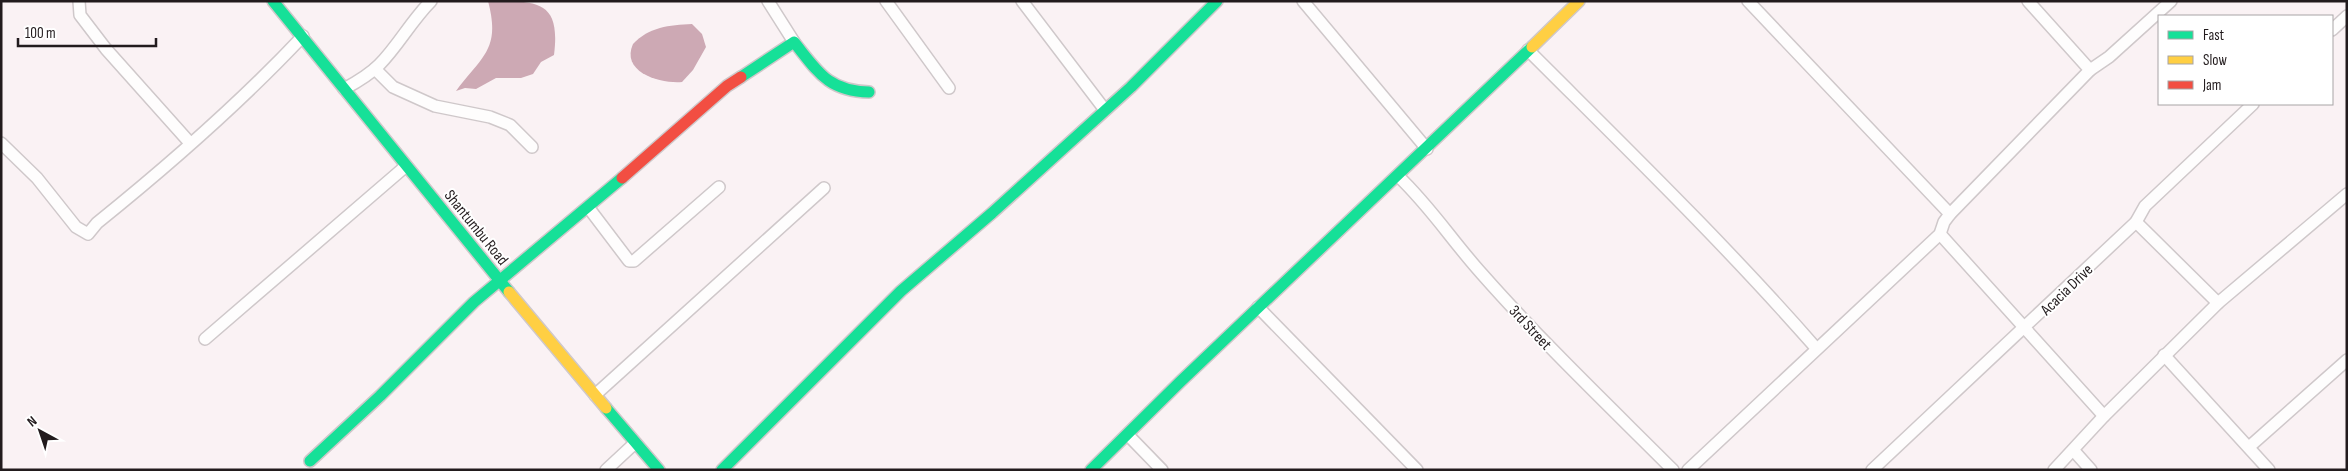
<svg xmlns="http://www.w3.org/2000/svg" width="2348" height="471" font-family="'Sofia Sans Condensed',sans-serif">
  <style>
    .water { fill: #cda9b4 }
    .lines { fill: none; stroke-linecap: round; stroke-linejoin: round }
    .street-casing { stroke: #cfc8ca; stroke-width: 14 }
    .fast-casing { stroke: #cfc8ca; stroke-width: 14 }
    .slow-casing { stroke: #cfc8ca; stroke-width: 14 }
    .jam-casing { stroke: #cfc8ca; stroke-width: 14 }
    .street { stroke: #fefdfd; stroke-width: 11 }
    .fast { stroke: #16e098; stroke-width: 11 }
    .slow { stroke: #ffcf43; stroke-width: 11 }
    .jam { stroke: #f24e42; stroke-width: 11 }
    .labels { text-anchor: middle; stroke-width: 4; stroke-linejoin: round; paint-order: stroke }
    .street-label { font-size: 16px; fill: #221b1d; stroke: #fff }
  </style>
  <rect width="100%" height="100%" fill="#faf2f4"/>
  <g class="water">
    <path d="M488 1C537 1 561 0 554 55L541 62 533 74 521 78H496L476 89 465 88 456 91C482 56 501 50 488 1Z"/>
    <path d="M692 24 702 34 706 47 693 70 682 82C662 84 620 73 633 44 649 27 669 25 692 24Z"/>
  </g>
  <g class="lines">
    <defs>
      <g id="street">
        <path d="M79 1 80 15 106 49 190 143"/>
        <path d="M768 1 794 42"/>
        <path d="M886 1 949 88"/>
        <path d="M1022 1 1105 110"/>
        <path d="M1303 1 1427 149"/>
        <path d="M1748 1 1950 214"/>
        <path d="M2332 30 2347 16"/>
        <path d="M1528 50C1626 148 1725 244 1816 348"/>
        <path d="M375 69 393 87 435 106 490 117 510 125 532 147"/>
        <path d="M2090 70 2109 57 2171 1"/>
        <path d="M344 89C357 82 369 75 379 65 398 46 411 21 431 1"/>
        <path d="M1 143 37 178 76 227 88 234 97 223C169 165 239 104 303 36"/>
        <path d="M1398 176C1430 206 1453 242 1482 274 1542 342 1608 405 1673 470"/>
        <path d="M588 207 629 261H634L719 187"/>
        <path d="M2136 222 2218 303"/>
        <path d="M1940 234 2104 416"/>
        <path d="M1258 307 1417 470"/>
        <path d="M205 339 406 166"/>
        <path d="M2164 355 2269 470"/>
        <path d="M595 395 824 188"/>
        <path d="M1128 435 1162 470"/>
        <path d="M2249 447 2347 360"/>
        <path d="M2074 451 2091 470"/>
        <path d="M606 470 635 443"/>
        <path d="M1688 470 1940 234 1944 222 1950 214 2090 70 2028 1"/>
        <path d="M1872 470 2136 222 2145 206 2253 104"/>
        <path d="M2054 470 2104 416 2218 303 2347 194"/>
      </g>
      <g id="fast">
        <path d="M273 1 509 292"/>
        <path d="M741 77 794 42C818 72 828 91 869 92"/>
        <path d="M606 408 659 470"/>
        <path d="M310 461 380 396 474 302 622 178"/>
        <path d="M722 470 901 291 992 213 1131 87 1217 1"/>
        <path d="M1091 470 1180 382 1532 47"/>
      </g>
      <g id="slow">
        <path d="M1532 47 1579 1"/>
        <path d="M509 292 606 408"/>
      </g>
      <path id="jam" d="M622 178 727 86 741 77"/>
    </defs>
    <use href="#street" class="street-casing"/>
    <use href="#fast" class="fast-casing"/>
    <use href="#slow" class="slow-casing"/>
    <use href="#jam" class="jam-casing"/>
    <use href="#street" class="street"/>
    <use href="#fast" class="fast"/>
    <use href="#slow" class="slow"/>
    <use href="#jam" class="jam"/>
  </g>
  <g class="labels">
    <g class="street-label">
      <text transform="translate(477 227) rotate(51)" y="6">Shantumbu Road</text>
      <text transform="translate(2066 289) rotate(-44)" y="6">Acacia Drive</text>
      <text transform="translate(1531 327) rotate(47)" y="6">3rd Street</text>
    </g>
  </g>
  <rect width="2348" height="471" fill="none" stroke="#221b1d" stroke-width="5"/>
  <rect x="2158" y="15" width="175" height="90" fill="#ffffff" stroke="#a7a4a5"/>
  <rect x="2168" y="31" width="25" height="8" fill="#16e098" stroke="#a7a4a5"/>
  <text x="2203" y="40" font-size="15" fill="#221b1d">Fast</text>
  <rect x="2168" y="56" width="25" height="8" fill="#ffcf43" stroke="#a7a4a5"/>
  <text x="2203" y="65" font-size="15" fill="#221b1d">Slow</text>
  <rect x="2168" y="81" width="25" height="8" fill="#f24e42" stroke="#a7a4a5"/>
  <text x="2203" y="90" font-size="15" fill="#221b1d">Jam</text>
  <g transform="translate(40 431) rotate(320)" stroke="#ffffff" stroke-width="4" paint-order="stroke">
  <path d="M0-4L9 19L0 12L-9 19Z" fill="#221b1d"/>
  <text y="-8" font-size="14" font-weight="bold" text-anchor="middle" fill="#221b1d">N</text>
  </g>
  <path d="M18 38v8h138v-8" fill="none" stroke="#221b1d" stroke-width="2.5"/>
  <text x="25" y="38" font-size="15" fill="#221b1d" stroke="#ffffff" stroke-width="4" paint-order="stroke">100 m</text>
</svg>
